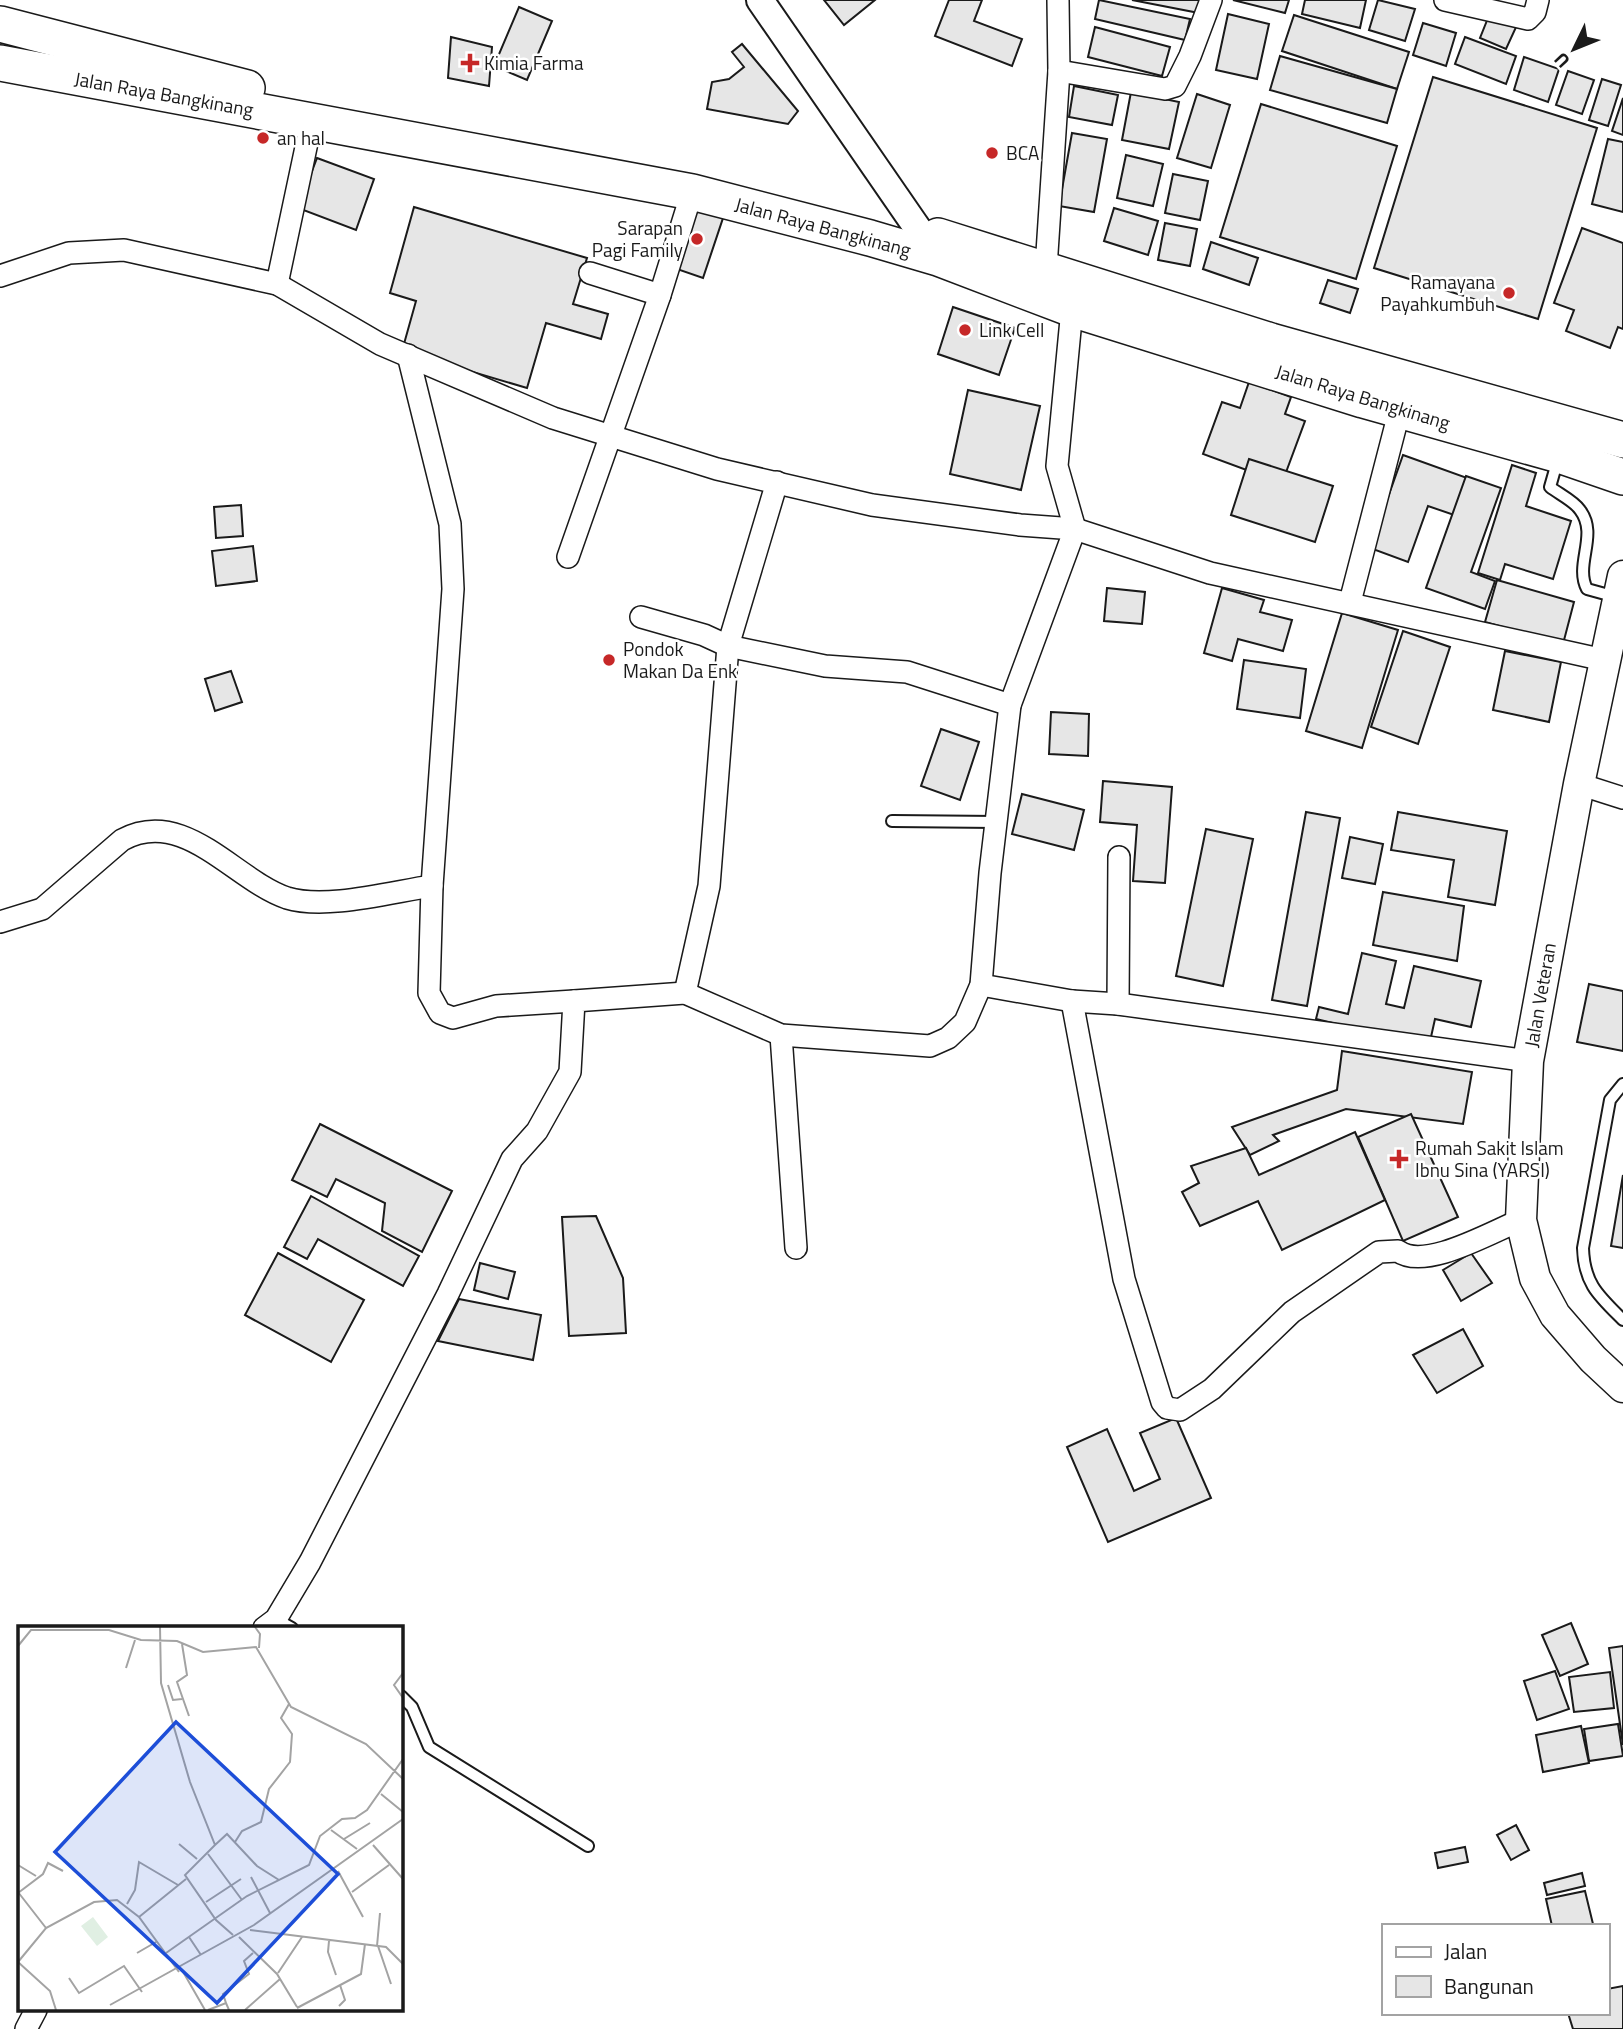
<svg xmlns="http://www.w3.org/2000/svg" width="1623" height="2029" font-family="'Titillium Web',sans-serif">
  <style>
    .building { fill: #e6e6e6; stroke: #1a1a1a; stroke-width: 2 }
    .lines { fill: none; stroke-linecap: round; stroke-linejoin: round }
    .service-casing { stroke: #1a1a1a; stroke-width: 14 }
    .minor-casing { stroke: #1a1a1a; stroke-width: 24 }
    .tertiary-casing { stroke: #1a1a1a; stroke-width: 30 }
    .secondary-casing { stroke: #1a1a1a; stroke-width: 33 }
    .trunk-casing { stroke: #1a1a1a; stroke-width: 38 }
    .service { stroke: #fff; stroke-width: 10 }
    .minor { stroke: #fff; stroke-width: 21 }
    .tertiary { stroke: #fff; stroke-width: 26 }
    .secondary { stroke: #fff; stroke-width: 30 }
    .trunk { stroke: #fff; stroke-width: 35 }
    .poi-dot { fill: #c62828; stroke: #fff; stroke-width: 2.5 }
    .labels { text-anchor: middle; stroke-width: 5; stroke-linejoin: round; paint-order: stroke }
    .poi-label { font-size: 19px; fill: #1a1a1a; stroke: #fff; text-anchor: start }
    .street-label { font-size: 19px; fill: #1a1a1a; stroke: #fff }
    .inset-road { fill: none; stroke: #a3a3a3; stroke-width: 2 }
    .view { fill: #1d4ed8; fill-opacity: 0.15; stroke: #1d4ed8; stroke-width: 3.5 }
    .inset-edge { fill: none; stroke: #1a1a1a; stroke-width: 3.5 }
  </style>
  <rect width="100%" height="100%" fill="#fff"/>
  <g class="building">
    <path d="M824 0H875L844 25Z"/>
    <path d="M949 0H982L974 21 1022 39 1012 66 935 36Z"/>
    <path d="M1099 0 1190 19 1185 40 1095 19Z"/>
    <path d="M1132 0H1201L1199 13Z"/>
    <path d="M1233 0H1289L1285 13Z"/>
    <path d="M1305 0H1366L1360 28 1302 14Z"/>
    <path d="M1378 0 1415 9 1405 41 1369 30Z"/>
    <path d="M519 7 552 21 527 80 494 66Z"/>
    <path d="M1490 13 1517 25 1506 49 1480 38Z"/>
    <path d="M1228 14 1269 24 1257 79 1216 70Z"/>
    <path d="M1294 15 1409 52 1397 89 1282 51Z"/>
    <path d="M1423 23 1456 33 1446 66 1413 55Z"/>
    <path d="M1095 27 1170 47 1162 76 1088 57Z"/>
    <path d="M451 37 492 47 489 86 448 78Z"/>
    <path d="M1465 37 1516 56 1506 84 1455 64Z"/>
    <path d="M742 44 798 111 788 124 707 109 712 82 729 79 744 67 732 52Z"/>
    <path d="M1280 56 1397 89 1387 123 1270 90Z"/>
    <path d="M1524 57 1559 69 1548 102 1514 90Z"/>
    <path d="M1568 71 1594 80 1582 114 1556 105Z"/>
    <path d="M1433 77 1597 128 1538 319 1374 268Z"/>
    <path d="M1602 79 1621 85 1608 126 1589 120Z"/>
    <path d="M1074 86 1118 95 1112 125 1069 117Z"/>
    <path d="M1131 92 1179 102 1169 149 1122 140Z"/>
    <path d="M1197 94 1230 105 1211 168 1177 158Z"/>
    <path d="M1623 98V135L1612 131Z"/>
    <path d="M1261 104 1397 146 1356 279 1220 237Z"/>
    <path d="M1072 133 1107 139 1094 212 1059 206Z"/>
    <path d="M1608 139 1623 142V212L1592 204Z"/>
    <path d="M1126 155 1163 164 1153 206 1117 198Z"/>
    <path d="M317 158 374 179 356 230 298 208Z"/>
    <path d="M1173 174 1208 181 1200 220 1165 213Z"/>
    <path d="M693 201 725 212 703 278 671 267Z"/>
    <path d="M414 207 587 258 573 304 608 314 601 339 546 323 527 388 402 351 416 301 390 293Z"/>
    <path d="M1114 208 1158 221 1148 255 1104 241Z"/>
    <path d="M1165 223 1197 229 1190 266 1158 260Z"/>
    <path d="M1582 228 1623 243V329L1618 327 1610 348 1566 331 1574 310 1554 303Z"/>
    <path d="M1211 242 1258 258 1249 285 1203 269Z"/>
    <path d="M1328 280 1358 289 1350 313 1320 303Z"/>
    <path d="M953 307 1015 328 999 375 938 354Z"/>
    <path d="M1249 382 1291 397 1285 414 1305 421 1282 483 1203 454 1222 402 1240 408Z"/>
    <path d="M968 390 1040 406 1021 490 950 474Z"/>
    <path d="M1403 455 1470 479 1457 516 1428 506 1408 562 1370 548Z"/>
    <path d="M1249 459 1333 486 1315 542 1231 515Z"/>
    <path d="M1512 465 1536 473 1526 506 1571 521 1553 579 1505 564 1500 580 1478 573Z"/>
    <path d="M1466 476 1501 488 1471 572 1495 581 1485 609 1426 588Z"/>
    <path d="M241 505 243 536 216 538 214 507Z"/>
    <path d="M253 546 257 581 216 586 212 551Z"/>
    <path d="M1497 580 1574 602 1563 644 1485 622Z"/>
    <path d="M1107 588 1145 592 1142 624 1104 621Z"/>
    <path d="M1222 588 1264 600 1260 612 1292 620 1283 651 1238 639 1232 661 1204 653Z"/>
    <path d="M1342 613 1398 630 1362 748 1306 731Z"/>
    <path d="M1403 631 1450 647 1418 744 1371 727Z"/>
    <path d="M1505 651 1561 662 1549 722 1493 710Z"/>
    <path d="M1244 660 1306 669 1300 718 1237 709Z"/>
    <path d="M231 671 242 702 215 711 205 679Z"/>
    <path d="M1051 712 1089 714 1088 756 1049 754Z"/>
    <path d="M941 729 979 742 960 800 921 786Z"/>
    <path d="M1103 781 1172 787 1165 883 1133 881 1137 825 1100 822Z"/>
    <path d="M1022 794 1084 810 1074 850 1012 834Z"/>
    <path d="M1306 812 1340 818 1307 1006 1272 1000Z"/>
    <path d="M1398 812 1507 831 1495 905 1448 897 1454 860 1391 850Z"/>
    <path d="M1206 829 1253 839 1223 986 1176 976Z"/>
    <path d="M1350 837 1383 844 1375 884 1342 878Z"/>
    <path d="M1383 892 1464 906 1457 961 1373 945Z"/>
    <path d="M1362 953 1396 961 1386 1004 1404 1008 1414 966 1481 981 1471 1027 1435 1019 1429 1046 1316 1019 1319 1007 1348 1014Z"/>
    <path d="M1589 984 1623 991V1051L1577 1042Z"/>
    <path d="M1342 1051 1472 1072 1463 1124 1346 1109 1273 1135 1279 1141 1250 1155 1232 1127 1337 1090Z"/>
    <path d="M1411 1114 1458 1217 1403 1241 1358 1137Z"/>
    <path d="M320 1124 452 1191 422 1252 382 1231 385 1203 336 1179 327 1197 292 1180Z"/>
    <path d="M1355 1132 1385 1200 1282 1250 1258 1201 1200 1226 1182 1192 1199 1183 1191 1166 1246 1148 1259 1175Z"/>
    <path d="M1623 1175V1248L1611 1246Z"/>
    <path d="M311 1196 419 1256 403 1286 318 1239 307 1259 284 1247Z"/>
    <path d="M596 1216 623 1278 626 1333 569 1336 562 1217Z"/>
    <path d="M278 1253 364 1300 331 1362 245 1315Z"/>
    <path d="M1471 1253 1492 1283 1461 1301 1443 1270Z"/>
    <path d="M480 1263 515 1272 508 1299 474 1290Z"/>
    <path d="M459 1299 541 1315 533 1360 438 1341Z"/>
    <path d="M1463 1329 1483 1366 1437 1393 1413 1355Z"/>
    <path d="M1176 1418 1211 1498 1108 1542 1067 1447 1107 1429 1134 1491 1160 1479 1140 1433Z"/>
    <path d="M1571 1623 1588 1664 1560 1676 1542 1635Z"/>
    <path d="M1623 1646V1745L1609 1648Z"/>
    <path d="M1555 1671 1569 1709 1537 1720 1524 1681Z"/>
    <path d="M1610 1672 1614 1708 1574 1712 1569 1677Z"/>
    <path d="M1618 1724 1623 1756 1589 1761 1584 1729Z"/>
    <path d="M1581 1726 1589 1763 1543 1772 1536 1735Z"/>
    <path d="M1516 1825 1529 1850 1511 1860 1497 1835Z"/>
    <path d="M1465 1847 1468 1862 1438 1868 1435 1853Z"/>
    <path d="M1582 1873 1585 1886 1547 1895 1544 1883Z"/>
    <path d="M1585 1891 1593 1924 1552 1926 1546 1899Z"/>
    <path d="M1623 1986V2029H1573L1568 2013H1607V1989Z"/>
  </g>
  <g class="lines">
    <defs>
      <g id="service">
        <path d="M1558 459 1550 487C1559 494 1574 501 1580 510 1599 535 1574 564 1587 589L1616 597"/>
        <path d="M892 821 997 822"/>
        <path d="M1623 1084 1610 1100 1583 1248C1584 1284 1599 1296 1623 1320"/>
        <path d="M276 1619 292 1628"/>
        <path d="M401 1696 412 1707 429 1747 588 1846"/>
      </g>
      <g id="minor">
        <path d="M1445 0 1528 19 1535 12 1538 0"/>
        <path d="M1059 71 1165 89 1175 86 1190 56 1211 0"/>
        <path d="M1046 268 1059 71 1058 0"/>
        <path d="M590 273 660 295"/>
        <path d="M0 276 69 253 124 250 277 284 380 344 553 418 717 469 872 505 1020 525 1075 529 1210 573 1604 660"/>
        <path d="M277 284 312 119"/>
        <path d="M408 355 450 524 453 589 432 886 429 993 440 1013 453 1018 496 1006 574 1001"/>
        <path d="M568 557 660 295 692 192"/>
        <path d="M1350 602 1400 409"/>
        <path d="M641 617 704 635 728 646 825 666 907 672 1010 705"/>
        <path d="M1579 784 1623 798"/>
        <path d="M0 922 42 909 122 840C184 806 234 880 287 898 326 910 391 892 432 886"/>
        <path d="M981 985 1072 1001 1118 1004 1528 1061"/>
        <path d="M685 993 709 886 728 646 777 482"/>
        <path d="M1072 1001 1124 1279 1162 1402 1167 1408 1180 1410 1212 1389 1292 1312 1379 1252 1398 1251C1425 1271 1491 1232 1521 1220"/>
        <path d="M1118 1004 1119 857"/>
        <path d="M781 1035 796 1248"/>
        <path d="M264 1628 276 1619 310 1562 448 1294 512 1159 537 1131 570 1072 574 1001 685 993 781 1035 930 1046 948 1038 965 1022 981 985 990 873 1010 705 1075 529 1057 466 1072 309"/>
        <path d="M26 2029 36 2010"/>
      </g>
      <path id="tertiary" d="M760 0 938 258"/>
      <path id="secondary" d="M1623 576 1579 784 1528 1061 1521 1220 1535 1278 1555 1315 1593 1359 1623 1387"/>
      <g id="trunk">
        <path d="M0 24 247 88"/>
        <path d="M0 63 692 192 870 238 938 258 1072 309 1363 400 1559 455 1623 477"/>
        <path d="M938 236 1271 341 1623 440"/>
      </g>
    </defs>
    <use href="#service" class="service-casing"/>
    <use href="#minor" class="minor-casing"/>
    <use href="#tertiary" class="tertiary-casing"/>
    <use href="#secondary" class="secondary-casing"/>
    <use href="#trunk" class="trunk-casing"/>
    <use href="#service" class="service"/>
    <use href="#minor" class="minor"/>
    <use href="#tertiary" class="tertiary"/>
    <use href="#secondary" class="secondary"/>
    <use href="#trunk" class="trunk"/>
  </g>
  <g class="poi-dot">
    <path d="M466.5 52.5h7v7h7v7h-7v7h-7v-7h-7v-7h7z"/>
    <circle cx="263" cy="138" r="7"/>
    <circle cx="992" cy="153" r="7"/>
    <circle cx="697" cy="239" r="7"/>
    <circle cx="1509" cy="293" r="7"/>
    <circle cx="965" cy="330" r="7"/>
    <circle cx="609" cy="660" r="7"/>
    <path d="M1395.5 1148.5h7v7h7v7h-7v7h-7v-7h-7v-7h7z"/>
  </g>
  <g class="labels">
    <g class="poi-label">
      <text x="484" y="70">Kimia Farma</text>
      <text x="277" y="145">an hal</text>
      <text x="1006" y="160">BCA</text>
      <text x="683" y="235" text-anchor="end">Sarapan<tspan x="683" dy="22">Pagi Family</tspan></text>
      <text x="1495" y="289" text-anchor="end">Ramayana<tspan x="1495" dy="22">Payahkumbuh</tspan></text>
      <text x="979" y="337">Link Cell</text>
      <text x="623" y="656">Pondok<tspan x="623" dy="22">Makan Da Enk</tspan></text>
      <text x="1415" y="1155">Rumah Sakit Islam<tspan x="1415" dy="22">Ibnu Sina (YARSI)</tspan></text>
    </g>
    <g class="street-label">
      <text transform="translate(164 94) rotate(10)" y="7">Jalan Raya Bangkinang</text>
      <text transform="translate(823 227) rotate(15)" y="7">Jalan Raya Bangkinang</text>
      <text transform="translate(1363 397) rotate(17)" y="7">Jalan Raya Bangkinang</text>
      <text transform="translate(1540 995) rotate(-80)" y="7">Jalan Veteran</text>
    </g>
  </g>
  <g transform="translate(18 1626)">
    <rect width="385" height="385" fill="#fff"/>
    <path d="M75 291 90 311 79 320 63 300Z" fill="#e0efe3"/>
    <path class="inset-road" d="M142 1 143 57 172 156 197 219 167 249 198 294 215 309M237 1 242 8 241 22M164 18 169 49 159 56 171 90M0 20 13 4H91L123 14 159 15 185 26 238 21 273 81 348 118 385 153M108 42 117 14M385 47 376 59 385 72M150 59 155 74 164 73M363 168 385 186M313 204 339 223M326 213 352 197M217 216 224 205 243 196 251 163 272 136 274 108 263 92 271 78M161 218 179 233M197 219 209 208 239 240 261 254M355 219 385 253M190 228 224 274M0 239 18 250M320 245 345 291M233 251 252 287M0 266 28 302M334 266 371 239M0 267 25 248 30 237 45 245M188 276 223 253M109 278 117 264 121 236 160 259M121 291 168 253M232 304 368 321 385 338M171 311 183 329M221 311 259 348 279 381M311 315 310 326 318 349M359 320 362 287M360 320 373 358M119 327 138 316M148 327 229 270 291 239 302 210 324 193 337 192 349 184 385 133M0 336 32 365 38 384M0 336 28 302 76 276 99 274 121 291 161 346M164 344 187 384M260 347 284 311M51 352 61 367 106 340 124 366M208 377 205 368 231 348 226 335 235 327M92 379 236 299 385 193M321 380 327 374 322 359M279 382 343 348 347 318M190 384 208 377 211 384M227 384 262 353"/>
    <path class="view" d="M158 96 320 248 199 377 37 226Z"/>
    <rect width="385" height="385" class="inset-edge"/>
  </g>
  <rect x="1382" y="1924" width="228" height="91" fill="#ffffff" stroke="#a3a3a3" stroke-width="2"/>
  <rect x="1396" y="1947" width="35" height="10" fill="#ffffff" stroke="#a3a3a3" stroke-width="2"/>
  <text x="1444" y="1959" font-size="21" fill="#1a1a1a">Jalan</text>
  <rect x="1396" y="1976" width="35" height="21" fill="#e6e6e6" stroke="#a3a3a3" stroke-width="2"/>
  <text x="1444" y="1994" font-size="21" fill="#1a1a1a">Bangunan</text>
  <g transform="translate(1574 49) rotate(227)" stroke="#ffffff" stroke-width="5" paint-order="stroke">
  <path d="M0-5L12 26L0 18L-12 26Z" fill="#1a1a1a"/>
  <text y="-10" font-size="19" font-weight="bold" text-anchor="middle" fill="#1a1a1a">U</text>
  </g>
</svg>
